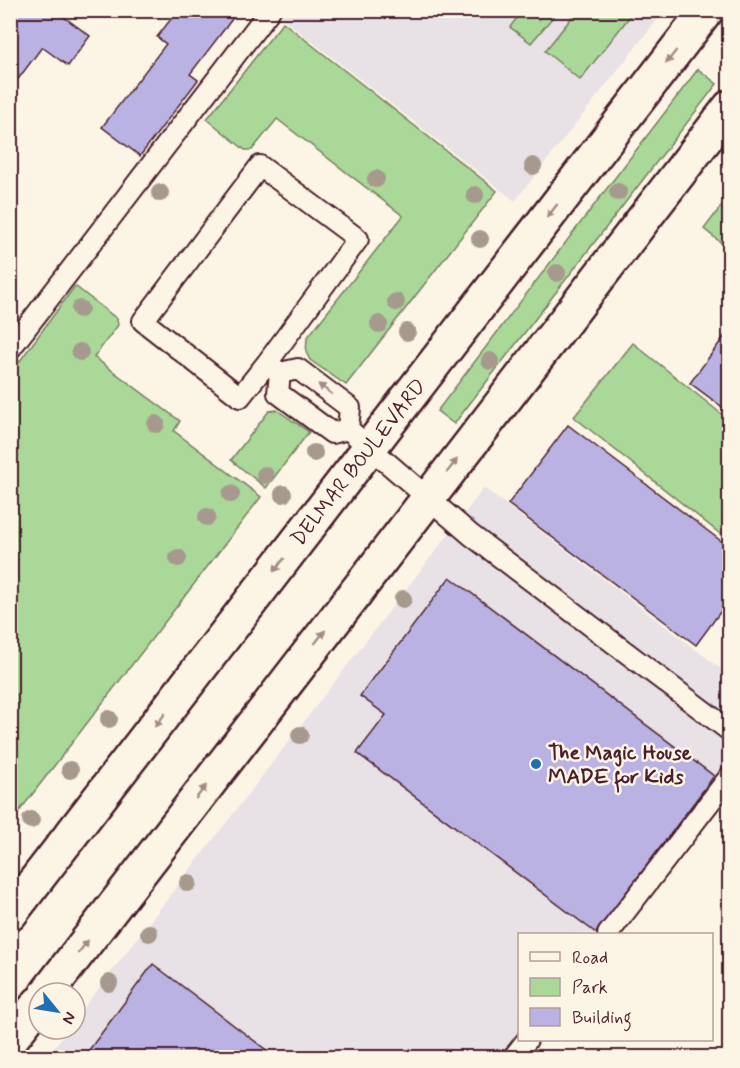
<svg xmlns="http://www.w3.org/2000/svg" width="740" height="1068" font-family="Mynerve,sans-serif">
  <style>
    .built { fill: #e8e1e5 }
    .green { fill: #a9d898; stroke: #7a7c62; stroke-width: 1.5 }
    .building { fill: #bbb2e4; stroke: #4a1f2b; stroke-width: 1.5 }
    .lines { fill: none; stroke-linecap: round; stroke-linejoin: round }
    .service-casing { stroke: #4a1f2b; stroke-width: 24 }
    .secondary-casing { stroke: #4a1f2b; stroke-width: 38 }
    .service { stroke: #fcf5e5; stroke-width: 20 }
    .secondary { stroke: #fcf5e5; stroke-width: 33 }
    .tree { fill: #a7998e }
    .oneway { fill: #a38a88 }
    .poi-dot { fill: #1f6fb2; stroke: #fcf5e5; stroke-width: 2 }
    .labels { text-anchor: middle; stroke-width: 5; stroke-linejoin: round; paint-order: stroke }
    .street-label { font-size: 21px; fill: #4a1f2b; stroke: #fcf5e5 }
    .poi-label { font-size: 21px; font-weight: bold; fill: #4a1f2b; stroke: #fcf5e5; text-anchor: start }
  </style>
  <rect width="100%" height="100%" fill="#fcf5e5"/>
  <filter id="ink" filterUnits="userSpaceOnUse"><feTurbulence type="fractalNoise" baseFrequency=".0167" numOctaves="2"/><feDisplacementMap in="SourceGraphic" scale="12" xChannelSelector="R" yChannelSelector="G"/><feConvolveMatrix kernelMatrix="1 2 1 2 8 2 1 2 1" color-interpolation-filters="sRGB"/></filter>
  <g filter="url(#ink)">
    <g class="built">
      <path d="M273 11H664L515 201Z"/>
      <path d="M484 488 729 675V763L597 934H520L519 1035 502 1057 46 1058 68 1029H75V1019Z"/>
    </g>
    <g class="green">
      <path d="M522 11H527L539 20 547 11H558L531 43 510 27Z"/>
      <path d="M577 11H634L580 80 545 51Z"/>
      <path d="M283 22 497 191 346 385 310 360 306 352 307 338 403 216 277 119 252 150H245L207 119Z"/>
      <path d="M698 69 717 84 454 424 437 411Z"/>
      <path d="M729 196V249L704 229Z"/>
      <path d="M75 286 117 319 118 325 94 357 180 421 174 431 261 497 11 822V373Z"/>
      <path d="M633 343 729 420V541L574 417Z"/>
      <path d="M277 410 309 432 266 488 231 460 269 411Z"/>
    </g>
    <g class="building">
      <path d="M10 10H69L64 17 90 36 68 66 42 47 10 90Z"/>
      <path d="M178 10H239L190 74 198 80 140 156 102 127 166 44 157 37Z"/>
      <path d="M729 330V412L690 383Z"/>
      <path d="M568 425 729 547V600L696 645 508 504Z"/>
      <path d="M450 577 714 776 596 933 357 753 386 715 360 696Z"/>
      <path d="M153 964 277 1058H83Z"/>
    </g>
    <g class="lines">
      <defs>
        <g id="service">
          <path d="M10 349 270 10"/>
          <path d="M267 363 240 397 143 321 260 166 358 239 267 363 280 373"/>
          <path d="M280 373 298 369 350 408 348 429"/>
          <path d="M280 373 278 393 332 433 348 429"/>
          <path d="M348 429 471 535 730 731"/>
          <path d="M608 934 730 776"/>
          <path d="M513 1058 527 1040"/>
        </g>
        <g id="secondary">
          <path d="M10 914 707 10"/>
          <path d="M47 993 730 107"/>
          <path d="M10 1040 39 1003"/>
        </g>
      </defs>
      <use href="#service" class="service-casing"/>
      <use href="#secondary" class="secondary-casing"/>
      <use href="#service" class="service"/>
      <use href="#secondary" class="secondary"/>
    </g>
    <g class="tree">
      <circle cx="533" cy="166" r="9"/>
      <circle cx="376" cy="179" r="9"/>
      <circle cx="618" cy="192" r="9"/>
      <circle cx="160" cy="193" r="9"/>
      <circle cx="475" cy="195" r="9"/>
      <circle cx="480" cy="239" r="9"/>
      <circle cx="557" cy="273" r="9"/>
      <circle cx="396" cy="302" r="9"/>
      <circle cx="80" cy="309" r="9"/>
      <circle cx="379" cy="324" r="9"/>
      <circle cx="407" cy="332" r="9"/>
      <circle cx="80" cy="352" r="9"/>
      <circle cx="490" cy="361" r="9"/>
      <circle cx="156" cy="424" r="9"/>
      <circle cx="314" cy="453" r="9"/>
      <circle cx="265" cy="475" r="9"/>
      <circle cx="231" cy="494" r="9"/>
      <circle cx="283" cy="494" r="9"/>
      <circle cx="207" cy="517" r="9"/>
      <circle cx="178" cy="558" r="9"/>
      <circle cx="403" cy="599" r="9"/>
      <circle cx="109" cy="719" r="9"/>
      <circle cx="300" cy="735" r="9"/>
      <circle cx="70" cy="770" r="9"/>
      <circle cx="31" cy="820" r="9"/>
      <circle cx="188" cy="883" r="9"/>
      <circle cx="149" cy="933" r="9"/>
      <circle cx="109" cy="983" r="9"/>
    </g>
    <defs><path id="oneway-solid" d="M-6-.8H1V-3.2L6.5 0L1 3.2V.8H-6Z" transform="scale(1.5)"/></defs>
    <g class="oneway">
      <use href="#oneway-solid" transform="translate(671 57) rotate(128)"/>
      <use href="#oneway-solid" transform="translate(552 211) rotate(128)"/>
      <use href="#oneway-solid" transform="translate(325 389) rotate(-143)"/>
      <use href="#oneway-solid" transform="translate(452 466) rotate(-52)"/>
      <use href="#oneway-solid" transform="translate(279 565) rotate(128)"/>
      <use href="#oneway-solid" transform="translate(320 637) rotate(-52)"/>
      <use href="#oneway-solid" transform="translate(160 720) rotate(128)"/>
      <use href="#oneway-solid" transform="translate(201 792) rotate(-52)"/>
      <use href="#oneway-solid" transform="translate(83 947) rotate(-52)"/>
    </g>
  </g>
  <circle class="poi-dot" cx="536" cy="764" r="6"/>
  <g class="labels">
    <g class="street-label">
      <text transform="translate(358 462) rotate(-52)" y="7">DELMAR BOULEVARD</text>
    </g>
    <g class="poi-label">
      <text x="548" y="759">The Magic House<tspan x="548" dy="24">MADE for Kids</tspan></text>
    </g>
  </g>
  <rect width="740" height="1068" fill="none" stroke="#fcf5e5" stroke-width="36"/>
  <rect x="18" y="18" width="704" height="1032" fill="none" stroke="#4a1f2b" stroke-width="2" filter="url(#ink)"/>
  <rect x="518" y="933" width="195" height="108" fill="#fcf5e5" stroke="#b59f9b" stroke-width="1.5"/>
  <rect x="530" y="952" width="30" height="9" fill="#fcf5e5" stroke="#b59f9b" stroke-width="1.5"/>
  <text x="572" y="963" font-size="18" fill="#4a1f2b">Road</text>
  <rect x="530" y="978" width="30" height="18" fill="#a9d898" stroke="#b59f9b" stroke-width="1.5"/>
  <text x="572" y="993" font-size="18" fill="#4a1f2b">Park</text>
  <rect x="530" y="1008" width="30" height="18" fill="#bbb2e4" stroke="#b59f9b" stroke-width="1.5"/>
  <text x="572" y="1023" font-size="18" fill="#4a1f2b">Building</text>
  <g transform="translate(57 1011) rotate(120)"><circle r="28" fill="#fcf5e5" stroke="#b59f9b" stroke-width="1.5"/>
  <path d="M0-4.5L10 22L0 15L-10 22Z" fill="#1f6fb2"/>
  <text y="-9" font-size="16" font-weight="bold" text-anchor="middle" fill="#4a1f2b">N</text>
  </g>
</svg>
